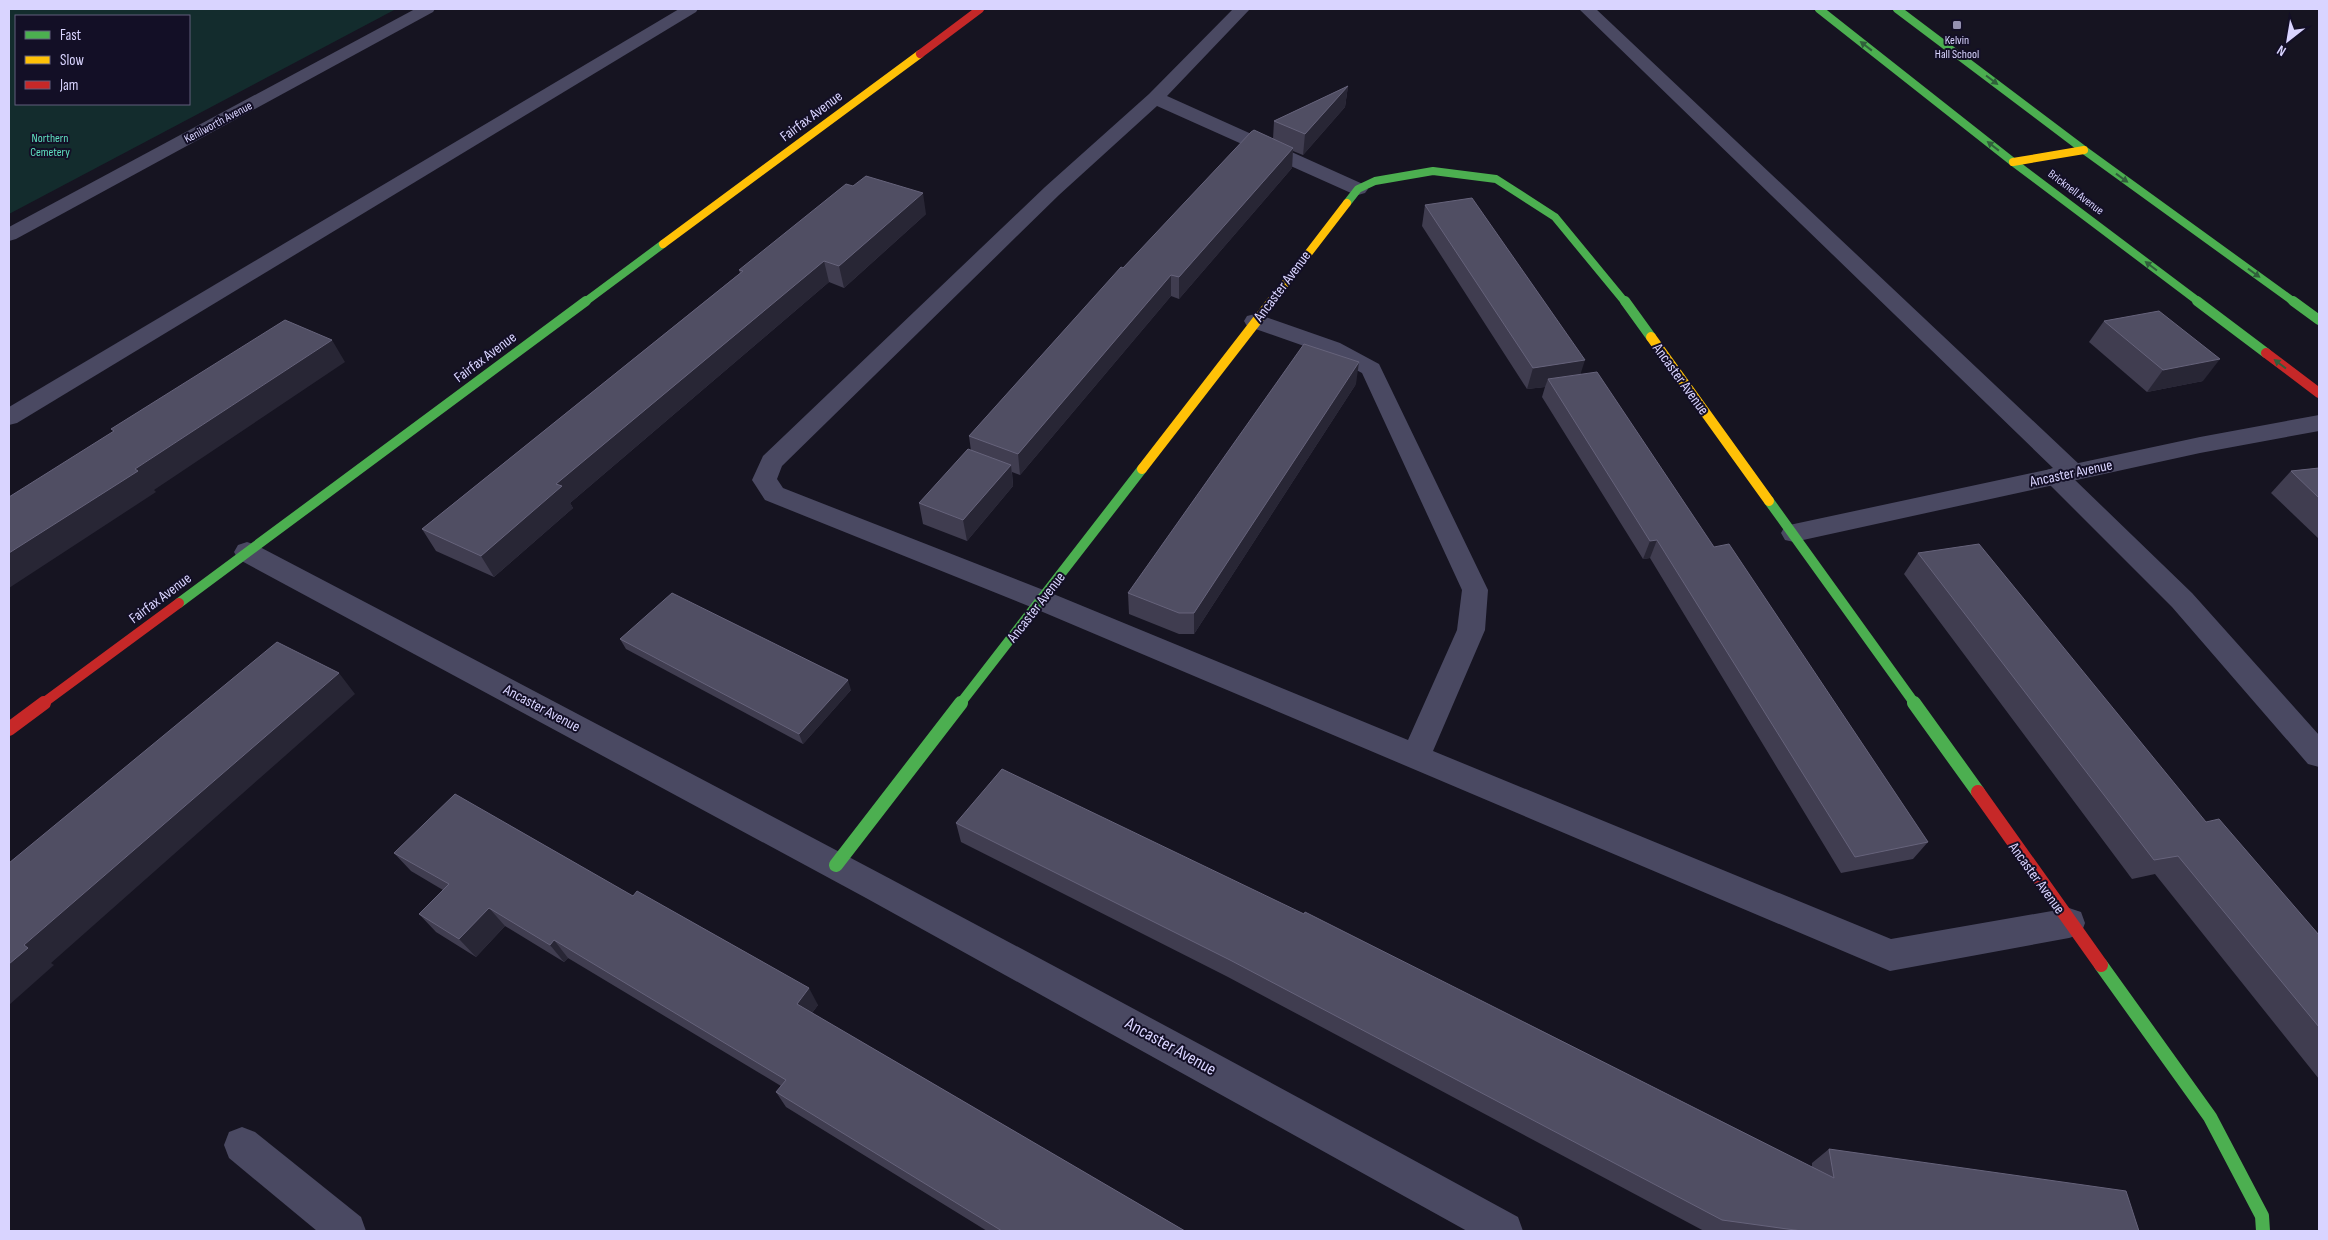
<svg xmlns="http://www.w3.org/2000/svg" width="2328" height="1240" font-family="'Sofia Sans Condensed',sans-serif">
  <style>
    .green { fill: #132c2d; fill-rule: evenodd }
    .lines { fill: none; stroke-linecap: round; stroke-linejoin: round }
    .lane { fill: #4a4962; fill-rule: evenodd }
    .street { fill: #4a4962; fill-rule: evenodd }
    .fast-far2 { stroke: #4caf50; stroke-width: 8 }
    .fast-far1 { stroke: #4caf50; stroke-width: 10 }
    .fast { stroke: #4caf50; stroke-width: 14 }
    .slow-far1 { stroke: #ffc107; stroke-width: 8 }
    .slow { stroke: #ffc107; stroke-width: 10 }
    .jam-far2 { stroke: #c62828; stroke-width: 8 }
    .jam-far1 { stroke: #c62828; stroke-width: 10 }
    .jam { stroke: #c62828; stroke-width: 14 }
    .wall { fill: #403d50 }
    .shaded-wall { fill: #282635 }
    .building { fill: #504e63; stroke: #66637b }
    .oneway { fill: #305f3b }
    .poi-dot { fill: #9591b1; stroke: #130f26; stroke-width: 2 }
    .labels { text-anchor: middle; stroke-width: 4; stroke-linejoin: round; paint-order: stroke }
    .far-poi-label { font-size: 12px; fill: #d9d4ff; stroke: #130f26 }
    .far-street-label { font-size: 12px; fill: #d9d4ff; stroke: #130f26 }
    .far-park-label { font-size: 12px; fill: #5fe0c0; stroke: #130f26 }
    .street-label { font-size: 15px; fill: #d9d4ff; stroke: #130f26 }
    .near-street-label { font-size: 18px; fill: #d9d4ff; stroke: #130f26 }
  </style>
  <rect width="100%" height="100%" fill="#161421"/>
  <path class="green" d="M9 9H396L9 214ZM16 16H189V104H16Z"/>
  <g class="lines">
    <g class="lane">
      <path d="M679 9H698L696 12 17 423 9 425V407Z"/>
      <path d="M1233 9H1250L1167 96 1365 185 1368 189 1365 193 1358 195 1351 193 1157 106 1059 195 782 466 777 479 783 488 1051 593 1408 740 1457 630 1462 590 1362 373 1324 353 1247 326 1244 321 1247 316 1255 314 1263 316 1340 343 1379 364 1488 590 1485 630 1433 751 1891 939 2069 908 2081 912 2085 923 2081 934 2069 938 1890 971 1031 607 765 500 752 480 763 456 1045 187 1149 94Z"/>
      <path d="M1579 9H1596L2081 466 2084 472 2081 478 2075 480 2192 593 2319 735V767L2308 764 2172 607 2047 482 2044 476 2047 470 2053 468Z"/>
      <path d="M242 1127 255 1132 361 1217 366 1231H317L229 1158 224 1145 229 1132Z"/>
    </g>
    <g class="street">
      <path d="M415 9H435L433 12 16 239 9 241V227Z"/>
      <path d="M2319 415V431L2200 453 1794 542 1785 540 1781 533 1785 526 1794 524 2200 437Z"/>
      <path d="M247 542 256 545C678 766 1100 988 1518 1217L1523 1231H1467L866 898 238 559 234 552 238 545Z"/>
    </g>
    <g class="fast-far2">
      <path d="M1819 9 2013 162 2199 302"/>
      <path d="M1897 9 2084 150 2294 302"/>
      <path d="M1347 203 1358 189 1375 181 1433 171 1496 179 1555 217 1625 302"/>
      <path d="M585 302 663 244"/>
    </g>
    <g class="fast-far1">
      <path d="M1625 301 1651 337"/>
      <path d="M2197 301 2266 353"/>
      <path d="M2293 301 2319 320"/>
      <path d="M1769 501 1915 704"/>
      <path d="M179 603 586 301"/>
      <path d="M960 704 1142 469"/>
    </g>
    <g class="fast">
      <path d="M1914 703 1978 792"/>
      <path d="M836 865 961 703"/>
      <path d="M2101 965 2210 1117 2262 1216 2263 1231"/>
    </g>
    <g class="slow-far1">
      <path d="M2013 162 2084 150"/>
      <path d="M663 244 920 54"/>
      <path d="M1271 302 1347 203"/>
    </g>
    <g class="slow">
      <path d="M1651 337 1769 501"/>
      <path d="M1142 469 1272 301"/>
    </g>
    <path class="jam-far2" d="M920 54 980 9"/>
    <g class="jam-far1">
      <path d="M2266 353 2319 393"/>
      <path d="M42 704 179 603"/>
    </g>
    <g class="jam">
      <path d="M9 729 44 703"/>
      <path d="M1978 792 2101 965"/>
    </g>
  </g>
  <g class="wall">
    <path d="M1348 86 1345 107 1303 155 1293 151 1292 168 1179 299 1171 296 1020 475 1012 472 1013 486 967 541 923 524 919 503 971 451 969 436 1123 268 1273 139 1274 121Z"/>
    <path d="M1425 205 1581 374 1714 547 1928 842 1913 859 1841 873 1650 558 1643 559 1542 397 1545 387 1527 389 1422 226Z"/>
    <path d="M926 214 844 288 829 282 570 503 573 508 494 577 436 551 422 529 740 273 739 270Z"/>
    <path d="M2104 321 2203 381 2147 392 2089 342Z"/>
    <path d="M1356 384 1194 634H1179L1129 614 1128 593Z"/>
    <path d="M2319 468V539L2271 493 2291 471Z"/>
    <path d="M1918 553 2206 822 2319 935V1079L2155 874 2132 879 1904 574Z"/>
    <path d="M620 639 851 690 803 744 626 649Z"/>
    <path d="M956 823 1812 1167V1163L1829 1149 2139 1231H1704L1228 977 961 842Z"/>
    <path d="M394 853 818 1005 812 1013 1185 1231H987L786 1107 776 1092 781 1086 568 958 564 962 505 926 476 957 436 932 419 914 443 890 411 871Z"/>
  </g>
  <g class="shaded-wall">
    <path d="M1348 86 1345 107 1303 155 1305 134Z"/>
    <path d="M1293 148 1292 168 1179 299V277Z"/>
    <path d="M923 193 926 214 844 288 839 266Z"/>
    <path d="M824 261 829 282 570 503 573 508 494 577 481 556 556 484Z"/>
    <path d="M1171 275V296L1020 475 1018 454Z"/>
    <path d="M332 340 345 362 154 490 156 492 9 588V553L135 469Z"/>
    <path d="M2220 359 2203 381 2147 392 2163 370Z"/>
    <path d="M1585 360 1578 382 1548 379 1545 387 1527 389 1533 368Z"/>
    <path d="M1359 362 1356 384 1194 634V613Z"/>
    <path d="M1011 465 1013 486 967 541 963 520Z"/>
    <path d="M1657 540 1650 558 1643 559 1650 541Z"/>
    <path d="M339 673 355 694 51 963 54 965 9 1005V964L24 945Z"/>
    <path d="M848 680 851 690 803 744 799 734Z"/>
    <path d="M489 908 505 926 476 957 459 939Z"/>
    <path d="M554 940 568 958 564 962 550 945Z"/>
    <path d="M809 988 818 1005 806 1021 797 1004Z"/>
  </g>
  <g class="building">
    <path d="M1348 86 1305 134 1274 121Z"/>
    <path d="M1254 130 1293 148 1179 277 1171 275 1018 454 969 436 1121 267 1123 268 1251 132Z"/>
    <path d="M866 176 923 193 839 266 824 261 556 484 562 486 481 556 422 529 743 271 739 270 846 184 853 186Z"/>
    <path d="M1472 198 1585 360 1533 368 1425 205Z"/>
    <path d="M2159 311 2220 359 2163 370 2104 321Z"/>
    <path d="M285 320 332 340 135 469 138 471 9 553V497L114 431 111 429Z"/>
    <path d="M1304 344 1359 362 1194 613H1179L1128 593Z"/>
    <path d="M1597 372 1714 547 1729 544 1928 842 1855 857 1657 540 1650 541 1548 379Z"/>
    <path d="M968 449 1011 465 963 520 919 503Z"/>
    <path d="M2319 468V498L2291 471Z"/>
    <path d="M1979 544 2206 822 2219 819 2319 935V1027L2178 856 2154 860 1918 553Z"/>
    <path d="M672 593 848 680 799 734 620 639Z"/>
    <path d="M277 642 339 673 24 945 28 948 9 964V863Z"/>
    <path d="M1002 769 1304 914 1305 912 1834 1178 1829 1149 2126 1191 2139 1231H1802L1722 1220 1230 960 956 823Z"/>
    <path d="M455 794 633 896 637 891 809 988 797 1004 1185 1231H1002L776 1092 786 1080 554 940 550 945 489 908 459 939 419 914 449 884 394 853Z"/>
  </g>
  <defs><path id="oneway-solid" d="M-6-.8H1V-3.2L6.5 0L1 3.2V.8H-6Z" transform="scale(1.25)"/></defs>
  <g class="oneway">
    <use href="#oneway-solid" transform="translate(1866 46) rotate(-142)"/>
    <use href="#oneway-solid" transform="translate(1992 80) rotate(37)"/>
    <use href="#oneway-solid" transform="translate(1993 146) rotate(-142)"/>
    <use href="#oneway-solid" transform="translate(2122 178) rotate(36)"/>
    <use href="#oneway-solid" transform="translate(2151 266) rotate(-143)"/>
    <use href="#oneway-solid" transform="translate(2254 273) rotate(36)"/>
    <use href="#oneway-solid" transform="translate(2280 364) rotate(-143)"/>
  </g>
  <rect class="poi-dot" x="1952" y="20" width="10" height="10" rx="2.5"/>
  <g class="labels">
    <g class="far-poi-label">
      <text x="1957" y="44">Kelvin<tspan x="1957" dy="14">Hall School</tspan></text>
    </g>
    <g class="far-street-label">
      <text transform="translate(218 122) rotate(-28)" y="4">Kenilworth Avenue</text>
      <text transform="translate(2076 192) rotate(37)" y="4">Bricknell Avenue</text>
    </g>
    <g class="far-park-label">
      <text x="50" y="142">Northern<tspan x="50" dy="14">Cemetery</tspan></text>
    </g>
    <g class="street-label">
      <text transform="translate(811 116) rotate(-37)" y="5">Fairfax Avenue</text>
      <text transform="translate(1282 286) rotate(-53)" y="5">Ancaster Avenue</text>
      <text transform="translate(485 357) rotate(-37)" y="5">Fairfax Avenue</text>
      <text transform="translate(1681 379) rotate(54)" y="5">Ancaster Avenue</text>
      <text transform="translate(2071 473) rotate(-12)" y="5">Ancaster Avenue</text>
      <text transform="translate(160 598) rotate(-37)" y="5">Fairfax Avenue</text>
      <text transform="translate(1036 607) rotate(-52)" y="5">Ancaster Avenue</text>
      <text transform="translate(542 708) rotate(28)" y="5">Ancaster Avenue</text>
      <text transform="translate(2037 878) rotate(54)" y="5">Ancaster Avenue</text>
    </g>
    <g class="near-street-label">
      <text transform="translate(1171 1046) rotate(29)" y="6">Ancaster Avenue</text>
    </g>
  </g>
  <rect width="2328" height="1240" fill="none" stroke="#d9d4ff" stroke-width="20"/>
  <rect x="15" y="15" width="175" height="90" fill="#130f26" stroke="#625e7d"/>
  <rect x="25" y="31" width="25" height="8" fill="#4caf50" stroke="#625e7d"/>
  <text x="60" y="40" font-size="15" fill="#d9d4ff">Fast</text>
  <rect x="25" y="56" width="25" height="8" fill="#ffc107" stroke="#625e7d"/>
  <text x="60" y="65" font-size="15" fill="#d9d4ff">Slow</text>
  <rect x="25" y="81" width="25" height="8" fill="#c62828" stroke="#625e7d"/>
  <text x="60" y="90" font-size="15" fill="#d9d4ff">Jam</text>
  <g transform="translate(2288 40) rotate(211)" stroke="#130f26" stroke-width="4" paint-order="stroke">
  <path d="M0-4L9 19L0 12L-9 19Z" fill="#d9d4ff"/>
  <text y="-8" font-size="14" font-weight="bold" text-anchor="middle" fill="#d9d4ff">N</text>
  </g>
</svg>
